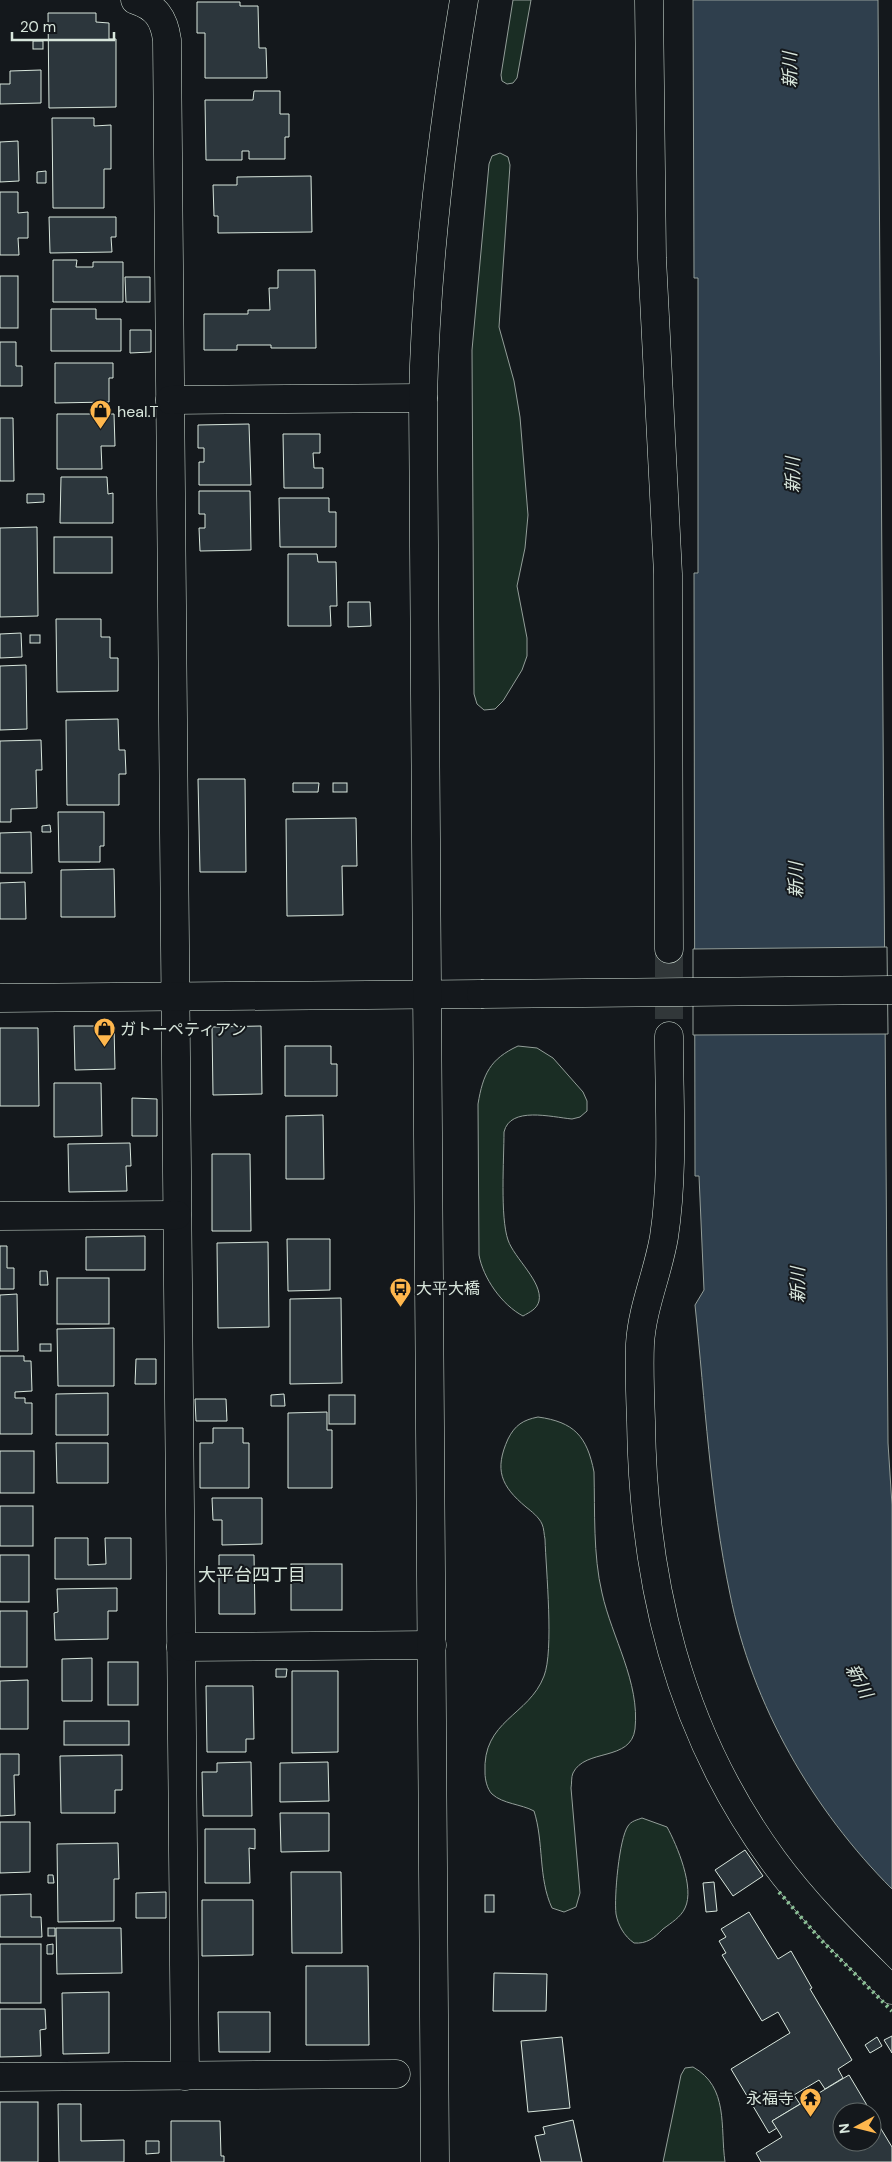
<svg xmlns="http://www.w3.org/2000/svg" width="892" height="2162" font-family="'DM Sans','Noto Sans JP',sans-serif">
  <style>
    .green { fill: #1a2d24; stroke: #939e99 }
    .water { fill: #2f3f4d; stroke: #939e99 }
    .pier { fill: #14181c; stroke: #939e99 }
    .building { fill: #2c363c; stroke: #d8e6dc }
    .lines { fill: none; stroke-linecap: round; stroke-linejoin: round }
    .minor-tunnel { stroke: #313739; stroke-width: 28; stroke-dasharray: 28 14; stroke-linecap: butt }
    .minor-casing { stroke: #d8e6dc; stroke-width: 29 }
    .minor { stroke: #14181c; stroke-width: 28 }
    .minor-bridge-casing { stroke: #d8e6dc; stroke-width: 29; stroke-linecap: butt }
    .minor-bridge { stroke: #14181c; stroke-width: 28 }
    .hedge { stroke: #8ac095; stroke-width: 4; stroke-dasharray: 2.5 4; stroke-linecap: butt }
    .labels { text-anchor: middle; stroke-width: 4; stroke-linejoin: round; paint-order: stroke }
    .poi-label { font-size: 16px; fill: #d8e6dc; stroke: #14181c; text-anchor: start }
    .water-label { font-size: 18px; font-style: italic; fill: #d8e6dc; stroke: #14181c }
    .neighbourhood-label { font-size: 18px; fill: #d8e6dc; stroke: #14181c }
  </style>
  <rect width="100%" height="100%" fill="#14181c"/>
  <g class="green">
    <path d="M513 0H531L517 78 513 83 507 84 502 81 501 75Z"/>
    <path d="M500 153 508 157 510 165 499 327 514 381 520 417 528 515 525 548 517 586 527 638V656L522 670 503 701 495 709 484 710 477 704 474 694 472 350 489 164 492 156Z"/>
    <path d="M518 1046 537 1048 553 1058 583 1092 587 1101V1111L580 1117 572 1119C551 1117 510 1106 504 1132 504 1159 500 1217 508 1240 514 1258 543 1282 539 1301 537 1309 530 1312 523 1316 502 1305 483 1278 479 1255L478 1104C483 1074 490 1059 518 1046Z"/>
    <path d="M538 1417C574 1422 587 1436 594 1472 595 1512 593 1555 602 1593 612 1638 640 1682 635 1729 631 1762 585 1748 573 1773 571 1777 572 1783 571 1788L580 1893 576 1907 564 1912 552 1908C538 1878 544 1842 534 1811 521 1804 503 1804 492 1794 487 1789 485 1779 485 1773 482 1720 529 1716 544 1676 554 1651 546 1570 545 1539 544 1535 544 1528 542 1524 539 1517 531 1511 526 1507 501 1486 494 1470 508 1439 515 1425 523 1420 538 1417Z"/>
    <path d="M642 1818 667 1827C677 1845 695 1888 685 1908 681 1917 671 1923 663 1929 654 1938 647 1944 634 1943 624 1936 618 1925 616 1914 614 1897 619 1839 628 1826 631 1821 637 1820 642 1818Z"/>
    <path d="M693 2067C729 2087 720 2127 725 2162H663L681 2075 685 2068Z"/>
  </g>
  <path class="water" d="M693 0H878L888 1443 892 1505V1889C813 1810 752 1705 730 1594 710 1499 705 1401 695 1305L704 1290 699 1176H695L694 573H698V278H694Z"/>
  <path class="pier" d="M887 947 888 1034 693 1035V949Z"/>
  <g class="building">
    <path d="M197 2H240V6H258L259 48H266L267 78H205V33H197Z"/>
    <path d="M48 13H96V22L109 23V39H116V107L49 108Z"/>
    <rect x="33" y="41" width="10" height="8"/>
    <path d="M41 70V103L0 104V84H10V71Z"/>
    <path d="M254 91H280V114H289V137H285V159H249V151H242V160H206L205 100H253Z"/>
    <path d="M52 118H94V126L111 125V169H104V208H53Z"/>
    <path d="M18 141 19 181 0 182V142Z"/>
    <path d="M46 171V183H37V172Z"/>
    <path d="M311 176 312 232 218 233V216H214L213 185H237V177Z"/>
    <path d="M0 192H18V213L28 212V238H18L19 255H0Z"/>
    <path d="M49 217H116V237H111L112 252 50 253Z"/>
    <path d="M53 260H77L76 267H93V262H123V302H53Z"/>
    <path d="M278 270H315L316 348H271V345H237V350H204V314H248V310H270L269 288H278Z"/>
    <rect x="0" y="276" width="18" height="52"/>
    <path d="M125 277H150V302H126Z"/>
    <path d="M51 309H96V319H121V351H51Z"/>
    <path d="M130 330H151V352L130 353Z"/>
    <path d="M0 342H16V366H22V386H0Z"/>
    <path d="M55 363H113V378H109V402L55 403Z"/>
    <path d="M57 414H114L115 446H101L102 469H57Z"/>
    <path d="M0 418H13L14 481H0Z"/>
    <path d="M249 424 251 485H199V462H204V448H198V425Z"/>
    <path d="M283 434H320V453H313L314 468H323V488H284Z"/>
    <path d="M61 477H107L108 494 113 493V523H60Z"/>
    <path d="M199 491H250L251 550 200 551 199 528H205V514H199Z"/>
    <path d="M27 494H44V502L27 503Z"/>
    <path d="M279 498H329V512H336V547H280Z"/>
    <path d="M37 527 38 616 0 617V528Z"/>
    <rect x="54" y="537" width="58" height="36"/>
    <path d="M288 554H317L318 562H336L337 606H330L331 626H288Z"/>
    <path d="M348 602H370L371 626 348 627Z"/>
    <path d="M56 619H101V637H110V658H118V691L57 692Z"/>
    <path d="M21 633 22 657 0 658V634Z"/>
    <rect x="30" y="635" width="10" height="8"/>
    <path d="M26 665 27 729 0 730V666Z"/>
    <path d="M118 719 119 750H125L126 774H119V805H67L66 720Z"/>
    <path d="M41 740 42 770H36L37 808 11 809V822H0V741Z"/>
    <path d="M198 779H245L246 872H200Z"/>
    <path d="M293 783H319L318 792H293Z"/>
    <rect x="333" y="783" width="14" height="9"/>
    <path d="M58 812H104V846H100V862H59Z"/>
    <path d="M356 818 357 866H342L343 915 287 916 286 819Z"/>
    <path d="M50 825 51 832H42V826Z"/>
    <path d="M31 832 32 873H0V833Z"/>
    <path d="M114 869 115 917H61V870Z"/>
    <path d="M25 882 26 919H0V883Z"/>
    <path d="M74 1026H114L115 1069 75 1070Z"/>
    <path d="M261 1026 262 1094 213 1095 212 1027Z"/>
    <path d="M0 1028H38L39 1106H0Z"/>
    <path d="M285 1046H331V1064H337V1096H285Z"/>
    <path d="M54 1083H101L102 1136 54 1137Z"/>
    <path d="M132 1098 157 1099V1136H132Z"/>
    <path d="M323 1115 324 1179H286V1116Z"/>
    <path d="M130 1143 131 1166H126L127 1191 69 1192 68 1144Z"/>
    <path d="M212 1154H250L251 1231H212Z"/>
    <path d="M145 1236V1270H86V1237Z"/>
    <path d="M287 1239H330V1290L288 1291Z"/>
    <path d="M268 1242 269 1327 218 1328 217 1243Z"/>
    <path d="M0 1246H7V1268H14V1289H0Z"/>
    <path d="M40 1271H47L48 1285H40Z"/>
    <rect x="57" y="1278" width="52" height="46"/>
    <path d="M17 1294 18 1351H0V1295Z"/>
    <path d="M341 1298 342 1383 290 1384V1299Z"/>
    <path d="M114 1328V1386H58L57 1329Z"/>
    <rect x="40" y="1344" width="11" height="7"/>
    <path d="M0 1356H24V1361H31L32 1391 15 1392V1398H25V1403H32V1434H0Z"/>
    <path d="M136 1359H156V1384H135Z"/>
    <path d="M108 1393V1435H56V1394Z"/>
    <path d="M284 1394 285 1406H271V1395Z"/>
    <rect x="329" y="1395" width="26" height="29"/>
    <path d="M195 1399H226L227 1421H196Z"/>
    <path d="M327 1412V1430H332V1488H288V1413Z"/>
    <path d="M213 1428H243V1443H249V1488H200V1443H213Z"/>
    <path d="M56 1443H108V1483H57Z"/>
    <rect x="0" y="1451" width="34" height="42"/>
    <path d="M212 1498H262V1544L222 1545V1520H213Z"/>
    <rect x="0" y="1506" width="33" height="40"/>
    <path d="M55 1538H88V1565L106 1564 105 1538H131V1579H55Z"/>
    <rect x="0" y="1555" width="29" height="47"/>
    <path d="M219 1555H254L255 1614H219Z"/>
    <rect x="291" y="1564" width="51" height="46"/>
    <path d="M117 1588V1611H108V1639L55 1640 54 1613 58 1612 57 1589Z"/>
    <rect x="0" y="1611" width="27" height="56"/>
    <path d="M92 1658V1701H62V1659Z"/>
    <rect x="108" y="1662" width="30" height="43"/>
    <path d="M276 1669H287L286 1677H276Z"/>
    <path d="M292 1671H338V1752L292 1753Z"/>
    <path d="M28 1680V1729H0V1681Z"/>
    <path d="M206 1686H253L254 1739H246V1752H207Z"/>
    <rect x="64" y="1721" width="65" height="24"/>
    <path d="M0 1754H19V1775H14L15 1815 0 1816Z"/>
    <path d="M122 1755V1790H115V1813H61L60 1756Z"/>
    <path d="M251 1762 252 1816H203L202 1772H217V1763Z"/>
    <path d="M328 1762 329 1801 280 1802V1763Z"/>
    <path d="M280 1813H329V1851L281 1852Z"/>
    <path d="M0 1822H30V1872L0 1873Z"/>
    <path d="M205 1829H255V1849L249 1848 250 1883H205Z"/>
    <path d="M118 1843 119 1879H114V1921L58 1922 57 1844Z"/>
    <path d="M745 1850 763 1876 733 1896 715 1870Z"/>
    <path d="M291 1872H341L342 1953H292Z"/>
    <path d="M48 1875H53L54 1883H48Z"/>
    <path d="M714 1882 717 1911 706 1912 703 1883Z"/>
    <path d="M166 1892V1918H136V1893Z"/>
    <path d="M31 1894V1917H41L42 1937H0V1895Z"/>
    <rect x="485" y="1895" width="9" height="17"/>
    <path d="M202 1900H253V1955L202 1956Z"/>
    <path d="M749 1912 778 1959 791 1951 812 1988 810 1989 852 2060 838 2069 843 2078 825 2089 819 2080 794 2095 800 2104 772 2121 777 2128 769 2133 731 2069 790 2033 778 2012 762 2021 722 1955 726 1953 719 1941 726 1937 721 1929Z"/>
    <rect x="48" y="1928" width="7" height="8"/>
    <path d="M56 1928H121L122 1973 57 1974Z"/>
    <rect x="0" y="1944" width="41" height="59"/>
    <path d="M53 1944V1954H47V1945Z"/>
    <path d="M306 1966H368L369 2045H306Z"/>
    <path d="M494 1973 547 1974 546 2011H493Z"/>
    <path d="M109 1992V2053L63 2054 62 1993Z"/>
    <path d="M0 2009H45L46 2029 40 2030 41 2056 0 2057Z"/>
    <path d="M218 2012H270V2052H219Z"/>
    <path d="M892 2036V2053L884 2040Z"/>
    <path d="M562 2037 570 2108 528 2112 521 2041Z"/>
    <path d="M877 2037 882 2046 870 2053 865 2045Z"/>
    <path d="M849 2075 871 2112H842V2142H872V2114L892 2147V2162H761L756 2153 782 2137 772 2121Z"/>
    <rect x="0" y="2102" width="38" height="60"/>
    <path d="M58 2104H81V2141L124 2140V2162H59Z"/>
    <path d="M573 2120 582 2162H541L535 2136 545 2134 543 2127Z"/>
    <path d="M171 2121H220L221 2156H224V2162H171Z"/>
    <path d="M146 2141H159V2153L146 2154Z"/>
  </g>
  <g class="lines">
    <path class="minor-tunnel" d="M669 949V1036"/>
    <defs>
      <g id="minor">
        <path d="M135 0C156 7 164 18 167 40L185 2076"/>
        <path d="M649 0 652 258 668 574 669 949"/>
        <path d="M170 400 423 398"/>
        <path d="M0 998 481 994"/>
        <path d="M669 1036C669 1102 674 1171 664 1237 658 1273 642 1308 640 1344 639 1369 640 1395 641 1421 643 1580 678 1730 773 1860 808 1908 850 1948 892 1990"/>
        <path d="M0 1216 177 1215"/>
        <path d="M181 1647 432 1645"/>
        <path d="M0 2077 396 2074"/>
        <path d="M435 2162 423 398C426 265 442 132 464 0"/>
      </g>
    </defs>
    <use href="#minor" class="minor-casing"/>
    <use href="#minor" class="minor"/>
    <defs>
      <path id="minor-bridge" d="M481 994 892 990"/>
    </defs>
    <use href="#minor-bridge" class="minor-bridge-casing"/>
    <use href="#minor-bridge" class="minor-bridge"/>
    <path class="hedge" d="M779 1892 821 1940 892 2011"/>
  </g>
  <defs>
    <symbol id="shop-pin" viewBox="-11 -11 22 30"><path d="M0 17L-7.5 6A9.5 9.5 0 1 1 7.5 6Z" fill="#ffb74d" stroke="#14181c"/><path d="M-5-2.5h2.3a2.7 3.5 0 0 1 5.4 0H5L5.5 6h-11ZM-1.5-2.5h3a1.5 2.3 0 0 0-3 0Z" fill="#111"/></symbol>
    <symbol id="bus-pin" viewBox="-11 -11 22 30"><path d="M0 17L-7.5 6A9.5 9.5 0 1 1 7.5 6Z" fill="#ffb74d" stroke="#14181c"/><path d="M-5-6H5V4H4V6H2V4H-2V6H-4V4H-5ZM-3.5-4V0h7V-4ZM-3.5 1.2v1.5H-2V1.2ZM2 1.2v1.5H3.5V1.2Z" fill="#111"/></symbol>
    <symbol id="temple-pin" viewBox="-11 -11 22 30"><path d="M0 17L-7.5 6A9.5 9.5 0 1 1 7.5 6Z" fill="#ffb74d" stroke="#14181c"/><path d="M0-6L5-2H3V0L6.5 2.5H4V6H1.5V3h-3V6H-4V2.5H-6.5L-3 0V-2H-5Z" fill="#111"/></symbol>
  </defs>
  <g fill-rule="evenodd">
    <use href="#shop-pin" x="88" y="398" width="25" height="34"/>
    <use href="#shop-pin" x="92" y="1016" width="25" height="34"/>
    <use href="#bus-pin" x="388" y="1276" width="25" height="34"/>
    <use href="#temple-pin" x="798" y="2086" width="25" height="34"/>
  </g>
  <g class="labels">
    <g class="poi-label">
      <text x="117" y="417">heal.T</text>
      <text x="120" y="1035">ガトーペティアン</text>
      <text x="416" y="1294">大平大橋</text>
      <text x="794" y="2104" text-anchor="end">永福寺</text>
    </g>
    <g class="water-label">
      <text transform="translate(790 70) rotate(-90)" y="6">新川</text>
      <text transform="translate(793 475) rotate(-90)" y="6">新川</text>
      <text transform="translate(796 880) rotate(-90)" y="6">新川</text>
      <text transform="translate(798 1285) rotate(-90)" y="6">新川</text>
      <text transform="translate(859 1681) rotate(62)" y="6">新川</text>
    </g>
    <g class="neighbourhood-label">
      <text x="252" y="1581">大平台四丁目</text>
    </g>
  </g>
  <g transform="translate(857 2127) rotate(263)"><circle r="24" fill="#14181c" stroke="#626a69"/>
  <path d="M0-4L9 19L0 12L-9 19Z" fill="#ffb74d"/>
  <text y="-8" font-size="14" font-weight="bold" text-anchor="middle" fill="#d8e6dc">N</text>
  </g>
  <path d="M12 32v8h102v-8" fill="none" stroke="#d8e6dc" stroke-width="2.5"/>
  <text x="20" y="32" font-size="15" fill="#d8e6dc" stroke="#14181c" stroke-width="4" paint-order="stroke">20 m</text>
</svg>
